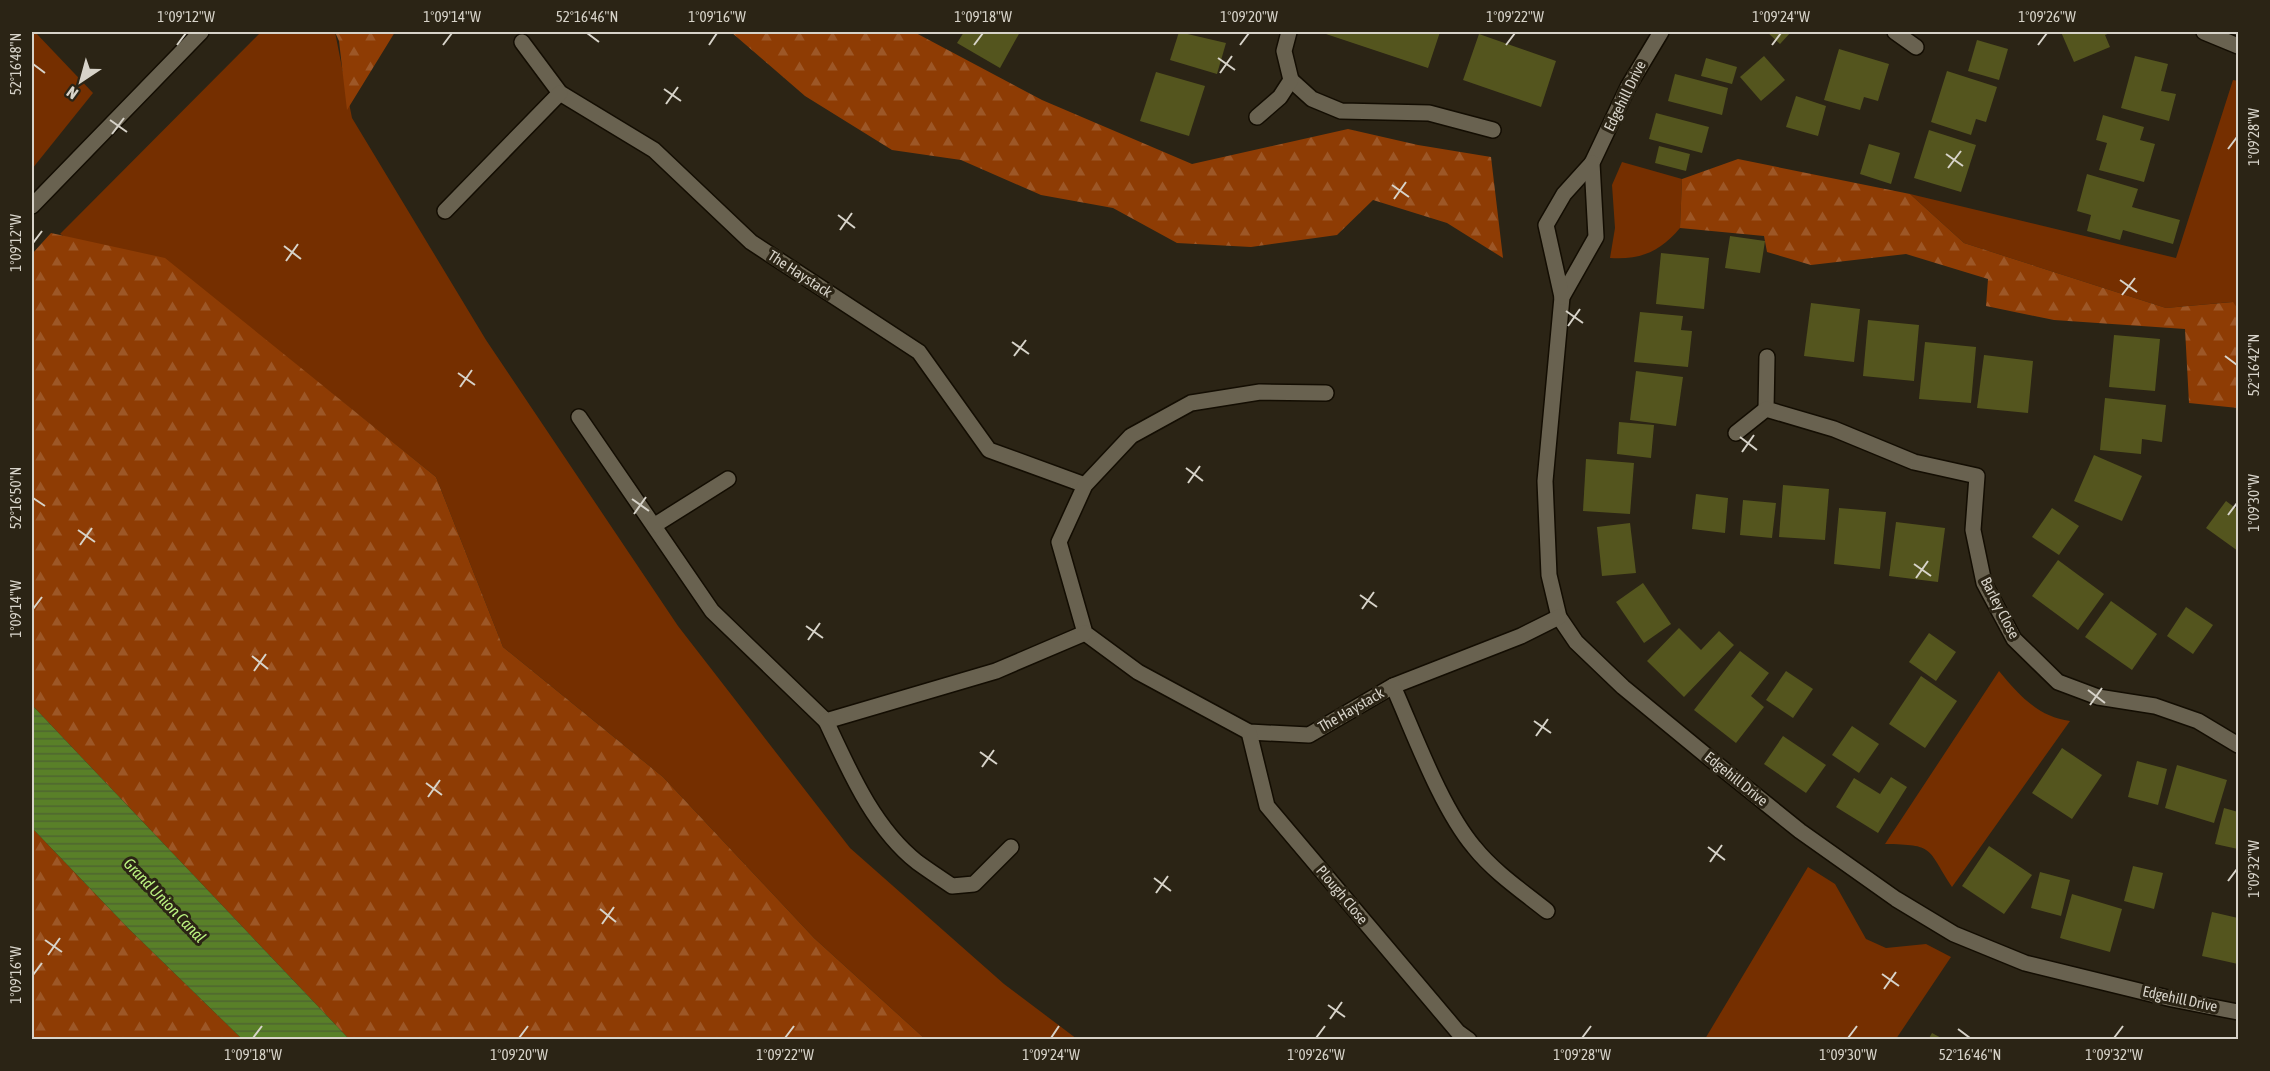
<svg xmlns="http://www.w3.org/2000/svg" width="2270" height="1071" font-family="'Asap Condensed',sans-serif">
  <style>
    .green { fill: #752f00 }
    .forest { fill: url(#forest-firs) }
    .water { fill: url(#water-rules) }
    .building { fill: #54551e }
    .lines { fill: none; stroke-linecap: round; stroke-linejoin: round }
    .minor-casing { stroke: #130d02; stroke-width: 18 }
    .minor { stroke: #696250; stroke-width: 15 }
    .ticks { fill: none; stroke: #d7d3c9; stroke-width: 2 }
    .labels { text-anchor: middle; stroke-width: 6; stroke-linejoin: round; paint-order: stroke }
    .street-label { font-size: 15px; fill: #d7d3c9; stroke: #2b2415 }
    .water-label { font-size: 16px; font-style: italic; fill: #bcf381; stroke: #2b2415 }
    .neatline { fill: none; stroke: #d7d3c9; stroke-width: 2 }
    .ticks-label { font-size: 15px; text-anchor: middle; fill: #d7d3c9 }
  </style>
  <defs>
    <pattern id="forest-firs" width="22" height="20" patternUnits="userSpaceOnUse" patternTransform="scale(1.5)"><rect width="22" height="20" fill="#8e3c04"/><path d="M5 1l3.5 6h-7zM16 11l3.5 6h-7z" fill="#9d5727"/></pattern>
    <pattern id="water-rules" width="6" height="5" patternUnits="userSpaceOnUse" patternTransform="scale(1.5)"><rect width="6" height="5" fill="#598028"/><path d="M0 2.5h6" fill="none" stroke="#4f6630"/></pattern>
  </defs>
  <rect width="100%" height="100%" fill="#2b2415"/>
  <g class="green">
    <path d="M32 32H35L93 93 32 169Z"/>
    <path d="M261 32H335L352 118 486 340 678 626 850 848 1004 984 1077 1039H925L814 938 663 777 503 647 436 477 324 387 60 234Z"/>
    <path d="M2233 80 2238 81V309L2232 302 2166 308 1964 243 1910 194 2176 258Z"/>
    <path d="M1622 162 1682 179 1680 228C1660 252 1640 260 1610 258L1615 228 1612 185Z"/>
    <path d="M1999 671C2019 695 2038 717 2070 721L1952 887C1926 847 1935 845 1885 844Z"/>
    <path d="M1808 867 1835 884 1866 939 1886 948 1926 944 1951 957 1896 1039H1705Z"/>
  </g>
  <g class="forest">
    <path d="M335 32H395L347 110 339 41Z"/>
    <path d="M731 32H914L1042 100 1192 164 1348 129 1418 145 1491 157 1503 258 1447 223 1373 200 1337 235 1251 247 1177 243 1113 208 1041 195 961 160 892 150 805 96Z"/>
    <path d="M1738 159 1910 194 1964 243 2166 308 2233 302 2238 309V408L2189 403 2185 329 2054 320 1986 306 1988 279 1906 254 1811 265 1767 252 1764 236 1680 228 1682 179Z"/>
    <path d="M51 233 165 258 436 477 503 647 663 777 814 938 925 1039H349L32 705V254Z"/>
    <path d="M32 828 129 929 242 1039H32Z"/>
  </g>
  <path class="water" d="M32 705 349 1039H242L129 929 32 828Z"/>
  <g class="building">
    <path d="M964 32H1020L1000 68 957 43Z"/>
    <path d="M1179 32 1226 43 1217 74 1170 60Z"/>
    <path d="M1320 32H1440L1428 68Z"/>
    <path d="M1767 32H1791L1780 44Z"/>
    <path d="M2061 32H2112L2105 35 2110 47 2074 62Z"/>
    <path d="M1479 34 1556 61 1541 107 1463 80Z"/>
    <path d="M1977 40 2008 49 1999 80 1968 71Z"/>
    <path d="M1839 49 1889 64 1878 101 1864 97 1860 110 1824 100Z"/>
    <path d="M1764 56 1785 80 1761 101 1740 77Z"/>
    <path d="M2135 56 2168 64 2161 91 2176 94 2169 121 2121 108Z"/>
    <path d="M1706 58 1737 67 1732 84 1701 76Z"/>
    <path d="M1947 71 1997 87 1986 122 1976 119 1971 135 1931 122Z"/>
    <path d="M1156 72 1205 86 1189 136 1140 121Z"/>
    <path d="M1675 74 1728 88 1722 115 1668 101Z"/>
    <path d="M1796 96 1826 106 1818 136 1786 127Z"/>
    <path d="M1656 113 1709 127 1702 153 1649 139Z"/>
    <path d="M2103 115 2144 127 2140 140 2155 144 2144 182 2099 170 2107 143 2096 140Z"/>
    <path d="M1929 130 1976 145 1961 192 1914 178Z"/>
    <path d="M1869 144 1900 153 1891 184 1860 174Z"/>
    <path d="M1659 146 1690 154 1686 171 1655 163Z"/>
    <path d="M2087 174 2138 189 2132 207 2180 220 2173 244 2123 230 2120 240 2087 231 2091 215 2077 211Z"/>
    <path d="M1730 236 1765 241 1760 273 1725 268Z"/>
    <path d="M1661 253 1709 258 1704 309 1656 304Z"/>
    <path d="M1811 303 1860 309 1854 362 1804 356Z"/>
    <path d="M1640 312 1683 316 1681 330 1692 331 1688 367 1634 362Z"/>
    <path d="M1868 320 1919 325 1914 381 1863 376Z"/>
    <path d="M2114 335 2160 339 2155 391 2109 387Z"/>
    <path d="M1925 342 1976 347 1971 403 1919 399Z"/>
    <path d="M1984 355 2033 361 2028 413 1977 408Z"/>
    <path d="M1636 371 1683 377 1676 426 1630 420Z"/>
    <path d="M2105 398 2166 405 2162 442 2142 439 2141 454 2100 450Z"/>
    <path d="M1619 422 1654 425 1651 458 1617 454Z"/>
    <path d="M2094 455 2142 476 2122 521 2074 501Z"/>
    <path d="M1586 459 1634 463 1630 514 1583 511Z"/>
    <path d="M1783 485 1829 489 1825 540 1779 537Z"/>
    <path d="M1696 494 1728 498 1725 533 1692 529Z"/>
    <path d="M1743 500 1776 503 1772 538 1740 535Z"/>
    <path d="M2226 501 2238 510V551L2206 528Z"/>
    <path d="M1839 508 1886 512 1880 569 1834 564Z"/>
    <path d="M2052 508 2079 526 2059 555 2032 537Z"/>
    <path d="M1896 522 1945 528 1938 582 1889 576Z"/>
    <path d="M1630 523 1636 573 1602 576 1597 527Z"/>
    <path d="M2058 560 2104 594 2078 630 2032 596Z"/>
    <path d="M1643 583 1671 624 1644 643 1616 602Z"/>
    <path d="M2111 601 2157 634 2132 670 2085 637Z"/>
    <path d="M2186 607 2213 625 2193 654 2167 636Z"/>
    <path d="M1679 628 1701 650 1719 631 1734 645 1684 697 1647 661Z"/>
    <path d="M1929 633 1956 652 1936 681 1909 662Z"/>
    <path d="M1740 651 1769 673 1751 696 1764 707 1736 743 1694 710Z"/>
    <path d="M1786 671 1813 689 1793 718 1766 700Z"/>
    <path d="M1921 676 1957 701 1925 748 1889 724Z"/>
    <path d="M1852 726 1879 744 1859 773 1832 755Z"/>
    <path d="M1783 736 1826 765 1806 793 1764 764Z"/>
    <path d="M2062 748 2102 775 2072 819 2032 793Z"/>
    <path d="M2137 761 2167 769 2158 805 2128 797Z"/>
    <path d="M2177 765 2227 780 2214 823 2165 808Z"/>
    <path d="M1891 777 1907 787 1878 833 1836 807 1854 778 1880 794Z"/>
    <path d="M2224 808 2238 812V849L2215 844Z"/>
    <path d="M1989 846 2032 875 2004 914 1962 886Z"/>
    <path d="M2133 866 2163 873 2154 909 2124 901Z"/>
    <path d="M2040 872 2070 880 2061 916 2031 908Z"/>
    <path d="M2072 894 2122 909 2110 952 2060 938Z"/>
    <path d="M2212 912 2238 918V964L2202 956Z"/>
    <path d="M1932 1033 1945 1040H1928Z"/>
  </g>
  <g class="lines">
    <defs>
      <g id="minor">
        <path d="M1661 32 1628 87 1592 163 1596 237 1562 297 1545 481 1549 575 1559 617 1576 642 1623 687 1713 761 1800 831 1896 899 1954 934 2025 963 2172 999 2238 1012"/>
        <path d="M1895 32 1916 47"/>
        <path d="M2204 32 2238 46"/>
        <path d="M522 42 560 93 654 150 751 242 919 352 989 450 1085 485"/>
        <path d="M1291 80 1312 99 1341 111 1429 113 1493 130"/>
        <path d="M1257 117 1280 97 1291 80 1284 51 1289 32"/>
        <path d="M32 206 201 32"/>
        <path d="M445 211 560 93"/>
        <path d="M1562 297 1546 225 1564 194 1592 163"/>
        <path d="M1767 357 1766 409 1834 429 1914 462 1977 476 1973 530 1984 583 2014 639 2058 682 2098 697 2155 706 2198 721 2238 745"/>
        <path d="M1326 393 1260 392 1191 403 1131 436 1085 485 1059 542 1085 633 1138 672 1249 732 1309 735 1393 686 1521 636 1559 617"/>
        <path d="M579 417 712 611 826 721 996 671 1085 633"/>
        <path d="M1736 433 1766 409"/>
        <path d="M655 525 728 479"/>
        <path d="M1393 686C1414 733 1441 808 1474 847 1494 872 1522 891 1547 911"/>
        <path d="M826 721C849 770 873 827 917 862 928 870 940 878 952 886L974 884 1011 847"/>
        <path d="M1249 732 1267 806 1458 1032 1469 1040"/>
      </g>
    </defs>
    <use href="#minor" class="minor-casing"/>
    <use href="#minor" class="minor"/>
  </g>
  <path class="ticks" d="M587 33 599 42M177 45 186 33M443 45 452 33M709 45 717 33M974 45 983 33M1240 45 1249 33M1506 45 1515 33M1772 45 1781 33M2038 45 2047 33M1218 58 1235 70M33 64 45 73M1220 73 1232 56M664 89 681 101M666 104 678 87M110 120 127 132M112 134 124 118M2228 149 2237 137M1946 154 1963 166M1948 168 1961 151M1392 185 1409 197M1394 199 1406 182M838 215 855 228M840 230 852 213M33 243 42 231M284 246 301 259M286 261 298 244M2120 280 2137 292M2122 295 2135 278M1566 311 1583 323M1568 326 1580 309M1012 342 1029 354M1014 356 1026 340M2225 356 2237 365M458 373 475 385M460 387 472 370M1740 437 1757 450M1742 452 1754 435M1186 468 1203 481M1188 483 1200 466M33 498 45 506M632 499 649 511M634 514 646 497M2228 515 2237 503M78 530 95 542M80 545 92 528M1914 564 1931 576M1916 578 1928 561M1360 595 1377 607M33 609 42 597M1362 609 1374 592M806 626 823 638M808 640 820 623M252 656 268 669M254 671 266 654M2088 690 2105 703M2090 705 2102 688M1534 721 1551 733M1536 736 1548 719M980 752 997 764M982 767 994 750M426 783 442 795M428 797 440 780M1708 847 1725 860M1710 862 1722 845M1154 878 1171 891M2228 881 2237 869M1156 893 1168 876M600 909 616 922M602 924 614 907M45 940 62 952M48 955 60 938M1882 974 1899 986M33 975 42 963M1884 989 1896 972M1328 1005 1345 1017M1330 1019 1342 1002M1958 1029 1970 1038M253 1038 262 1026M519 1038 528 1026M785 1038 794 1026M1051 1038 1059 1026M1316 1038 1325 1026M1582 1038 1591 1026M1848 1038 1857 1026M2114 1038 2123 1026"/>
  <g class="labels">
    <g class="street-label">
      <text transform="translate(1625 96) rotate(-64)" y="5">Edgehill Drive</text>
      <text transform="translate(800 274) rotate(33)" y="5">The Haystack</text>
      <text transform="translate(2000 608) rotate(63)" y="5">Barley Close</text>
      <text transform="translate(1351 710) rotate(-30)" y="5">The Haystack</text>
      <text transform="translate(1736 779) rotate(39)" y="5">Edgehill Drive</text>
      <text transform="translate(1342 895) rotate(50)" y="5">Plough Close</text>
      <text transform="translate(2180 999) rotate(12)" y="5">Edgehill Drive</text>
    </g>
    <g class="water-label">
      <text transform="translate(165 900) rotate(46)" y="6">Grand Union Canal</text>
    </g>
  </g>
  <rect width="2270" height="1071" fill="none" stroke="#2b2415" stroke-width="66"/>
  <g transform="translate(81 81) rotate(216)" stroke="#2b2415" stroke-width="4.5" paint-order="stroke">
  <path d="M0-4.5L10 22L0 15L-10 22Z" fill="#d7d3c9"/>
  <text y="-9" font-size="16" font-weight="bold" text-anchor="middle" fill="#d7d3c9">N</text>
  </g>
  <rect x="33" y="33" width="2204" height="1005" class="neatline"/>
  <g class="ticks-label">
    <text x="186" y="22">1°09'12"W</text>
    <text x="452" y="22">1°09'14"W</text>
    <text x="587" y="22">52°16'46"N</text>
    <text x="717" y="22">1°09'16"W</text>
    <text x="983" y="22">1°09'18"W</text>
    <text x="1249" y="22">1°09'20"W</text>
    <text x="1515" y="22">1°09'22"W</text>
    <text x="1781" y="22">1°09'24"W</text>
    <text x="2047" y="22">1°09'26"W</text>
    <text transform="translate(16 64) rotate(-90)" y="5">52°16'48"N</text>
    <text transform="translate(2254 137) rotate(-90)" y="5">1°09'28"W</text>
    <text transform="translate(16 243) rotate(-90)" y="5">1°09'12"W</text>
    <text transform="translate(2254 365) rotate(-90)" y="5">52°16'42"N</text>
    <text transform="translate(16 498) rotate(-90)" y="5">52°16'50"N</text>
    <text transform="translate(2254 503) rotate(-90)" y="5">1°09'30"W</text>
    <text transform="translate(16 609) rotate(-90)" y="5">1°09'14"W</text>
    <text transform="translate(2254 869) rotate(-90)" y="5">1°09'32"W</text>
    <text transform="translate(16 975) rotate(-90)" y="5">1°09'16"W</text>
    <text x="253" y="1060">1°09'18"W</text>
    <text x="519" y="1060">1°09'20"W</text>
    <text x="785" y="1060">1°09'22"W</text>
    <text x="1051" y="1060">1°09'24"W</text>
    <text x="1316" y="1060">1°09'26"W</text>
    <text x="1582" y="1060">1°09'28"W</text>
    <text x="1848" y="1060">1°09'30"W</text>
    <text x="1970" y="1060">52°16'46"N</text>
    <text x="2114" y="1060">1°09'32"W</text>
  </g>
</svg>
